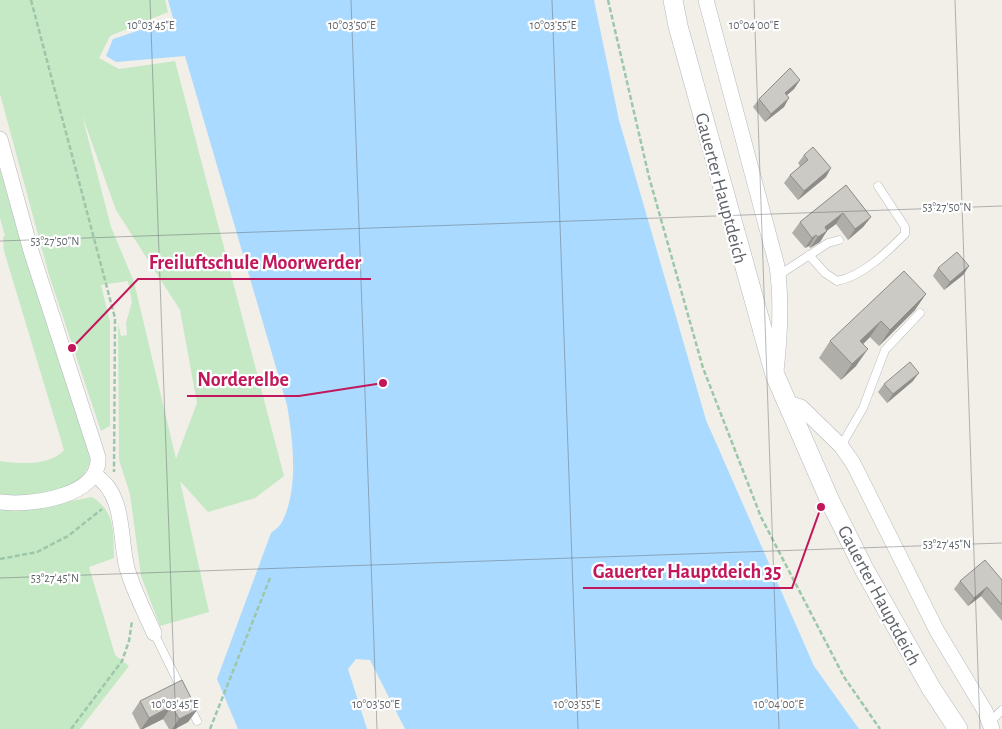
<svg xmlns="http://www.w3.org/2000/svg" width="1002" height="729" font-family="'Alegreya Sans',sans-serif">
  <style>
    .green { fill: #c5e8c5; fill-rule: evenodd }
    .water { fill: #aadaff }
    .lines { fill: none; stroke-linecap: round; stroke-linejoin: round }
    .service-casing { stroke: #b5b8bc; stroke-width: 9 }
    .minor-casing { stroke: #b5b8bc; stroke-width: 16 }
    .tertiary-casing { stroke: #b5b8bc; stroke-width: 20 }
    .path { stroke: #9cc7a9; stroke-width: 2.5; stroke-dasharray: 5 2.5; stroke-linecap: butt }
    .service { stroke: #fff; stroke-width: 8 }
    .minor { stroke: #fff; stroke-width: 15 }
    .tertiary { stroke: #fff; stroke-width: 19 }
    .wall { fill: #afaea9 }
    .shaded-wall { fill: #8f8d8a }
    .building { fill: #cccac5; stroke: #8f8d8a }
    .ticks { fill: none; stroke: #5f6368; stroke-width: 1; stroke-opacity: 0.45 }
    .labels { text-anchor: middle; stroke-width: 4.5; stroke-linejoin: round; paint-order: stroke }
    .street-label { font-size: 19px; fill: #5f6368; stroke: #fff }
    .ticks-label { font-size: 12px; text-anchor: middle; fill: #5f6368; stroke: #fff; stroke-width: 4.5; stroke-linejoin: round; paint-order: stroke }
    .leader { fill: none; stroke: #c2185b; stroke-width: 2 }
    .callout-dot { fill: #c2185b; stroke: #fff; stroke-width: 2 }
    .callout-label { font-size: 20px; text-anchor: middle; font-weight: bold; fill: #c2185b; stroke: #fff; stroke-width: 4.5; stroke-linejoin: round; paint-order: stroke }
  </style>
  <rect width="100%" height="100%" fill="#f1efe8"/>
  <g class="green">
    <path d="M0 0H165L168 12 110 36 99 58 119 69 175 61 284 476 255 498 208 512 180 481 209 612 160 626 141 576 130 494 119 460 118 323 121 336 127 335 126 323 132 302 128 281 101 285 110 322V426L101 431 49 275 0 94ZM82 115 116 210 180 310 197 403 176 459 134 282 111 227Z"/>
    <path d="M0 169 23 251 91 459C82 496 29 497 0 495V461C19 464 51 466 64 450L4 251 3 237 5 236 0 218Z"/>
    <path d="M92 497C116 512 113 533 114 558L89 567 115 655 129 666 80 729H0V508L30 510 70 500 71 501Z"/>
  </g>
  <path class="water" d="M168 0H594L619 120 706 420 814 666 859 729H405L370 660 356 659 348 669 367 729H238L217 679 271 533C275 530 280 526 282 522 299 489 293 440 287 405L185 56 116 62 106 56 113 39 152 26H168L173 18Z"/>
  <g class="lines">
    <defs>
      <g id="service">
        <path d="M809 255 825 273 837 281C863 276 886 253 905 234V227L878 186"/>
        <path d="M779 275 828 243 839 240"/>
        <path d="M841 446 863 408 885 350 920 313"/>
        <path d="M154 633 182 690"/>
        <path d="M190 707 197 721"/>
        <path d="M989 723 1002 710"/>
      </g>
      <g id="minor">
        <path d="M706 0 777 266C782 301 780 336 776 371"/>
        <path d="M0 139 31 251 98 457C101 497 29 506 0 502"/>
        <path d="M786 402 801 407 841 446 853 463 937 631 985 711 992 729"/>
        <path d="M95 475C126 495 119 537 127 568 133 590 145 612 154 633"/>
      </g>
      <path id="tertiary" d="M673 0 678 26 775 375 830 501 864 569 931 688 958 729"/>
    </defs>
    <use href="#service" class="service-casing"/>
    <use href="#minor" class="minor-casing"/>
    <use href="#tertiary" class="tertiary-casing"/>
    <g class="path">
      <path d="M31 0 115 318 114 472"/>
      <path d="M608 0 649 177 703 368 761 517 844 677 880 729"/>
      <path d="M0 559 37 552 68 536 102 509"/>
      <path d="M71 729 122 661 129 641 132 621"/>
      <path d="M210 729 270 578"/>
    </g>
    <use href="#service" class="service"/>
    <use href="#minor" class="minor"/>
    <use href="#tertiary" class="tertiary"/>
  </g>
  <g class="wall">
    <path d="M800 80 794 89 787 95 784 107 765 122 753 107 759 99Z"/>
    <path d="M804 155 826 177 798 200 784 183 790 175 800 166 798 163Z"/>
    <path d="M846 185 871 217 863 227 848 240 836 224 827 230 820 242 810 248 809 246 805 248 792 233 800 222Z"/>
    <path d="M969 266 963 275 944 290 933 276 938 268Z"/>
    <path d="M904 271 915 310 879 346 870 337 863 344 856 366 841 380 819 358 830 341Z"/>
    <path d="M913 381 887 403 878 392 884 384Z"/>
    <path d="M1002 580V621L981 596 968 606 954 589 960 581Z"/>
    <path d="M140 701 197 710 188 722 175 729H169L163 719 143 729H140L132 713Z"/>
  </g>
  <g class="shaded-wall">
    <path d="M800 80 794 89 779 102 785 93Z"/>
    <path d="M789 98 784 107 765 122 771 114Z"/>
    <path d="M831 168 826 177 798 200 804 191Z"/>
    <path d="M843 213 836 224 824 233 827 231 820 242 810 248 825 227Z"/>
    <path d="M871 217 863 227 848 240 855 229Z"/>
    <path d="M816 235 809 246 805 248 812 238Z"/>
    <path d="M969 266 963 275 944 290 950 282Z"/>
    <path d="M926 294 915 310 879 346 890 330Z"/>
    <path d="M881 321 870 337 849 358 860 341Z"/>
    <path d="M868 349 856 366 841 380 852 364Z"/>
    <path d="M919 373 913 381 887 403 893 394Z"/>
    <path d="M987 587 981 596 968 606 974 598Z"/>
    <path d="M172 706 163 719 143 729H141L149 718Z"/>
    <path d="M197 710 188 722 175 729H172L179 719Z"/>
  </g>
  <g class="building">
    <path d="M790 68 800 80 785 93 789 98 771 114 759 99Z"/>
    <path d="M813 147 831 168 804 191 790 175 808 160 804 155Z"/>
    <path d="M846 185 871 217 855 229 843 213 825 227 827 231 818 237 816 235 812 238 800 222Z"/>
    <path d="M957 252 969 266 950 282 938 268Z"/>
    <path d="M904 271 926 294 890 330 881 321 860 341 868 349 852 364 830 341Z"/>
    <path d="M910 362 919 373 893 394 884 384Z"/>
    <path d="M985 560 1002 580V605L987 587 974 598 960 581Z"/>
    <path d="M182 680 197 710 179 719 172 706 149 718 140 701Z"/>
  </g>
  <path class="ticks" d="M150 0 176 729M351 0 377 729M552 0 578 729M754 0 779 729M955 0 980 729M0 241 1002 206M0 578 1002 543"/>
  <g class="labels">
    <g class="street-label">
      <text transform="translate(722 188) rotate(75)" y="7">Gauerter Hauptdeich</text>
      <text transform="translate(880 595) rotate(62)" y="7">Gauerter Hauptdeich</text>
    </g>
  </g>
  <g class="ticks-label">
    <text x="151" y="29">10°03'45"E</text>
    <text x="352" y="29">10°03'50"E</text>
    <text x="553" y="29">10°03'55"E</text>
    <text x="754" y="29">10°04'00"E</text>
    <text x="947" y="211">53°27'50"N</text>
    <text x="55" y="245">53°27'50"N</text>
    <text x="947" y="548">53°27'45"N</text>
    <text x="55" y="582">53°27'45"N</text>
    <text x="175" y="708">10°03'45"E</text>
    <text x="376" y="708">10°03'50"E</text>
    <text x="577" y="708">10°03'55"E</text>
    <text x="779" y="708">10°04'00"E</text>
  </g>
  <path class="leader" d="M72 348L138 279H371M383 383L299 396H187M821 507L792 588H583"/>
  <g class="callout-dot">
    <circle cx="72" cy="348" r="5"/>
    <circle cx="383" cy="383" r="5"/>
    <circle cx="821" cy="507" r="5"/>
  </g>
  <g class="callout-label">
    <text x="255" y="269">Freiluftschule Moorwerder</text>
    <text x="243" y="386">Norderelbe</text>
    <text x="687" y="578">Gauerter Hauptdeich 35</text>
  </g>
</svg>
